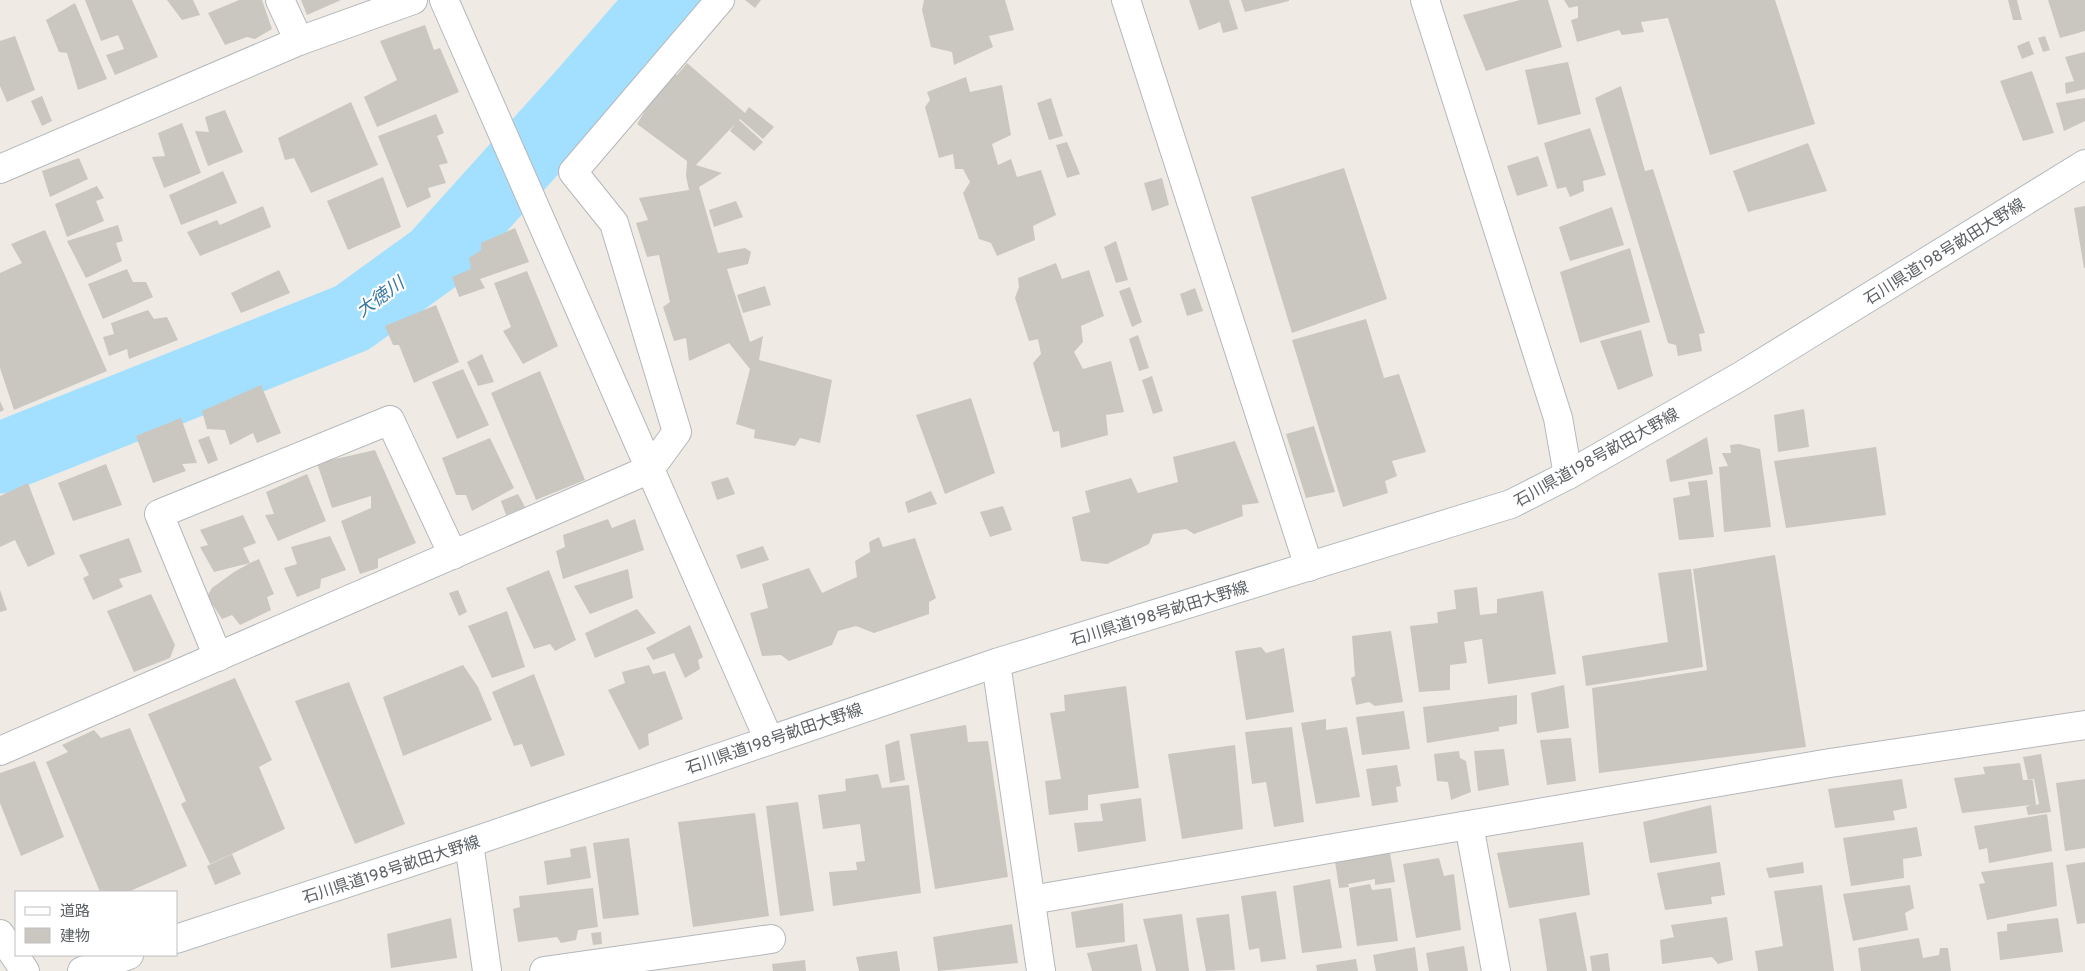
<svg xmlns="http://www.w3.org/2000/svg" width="2085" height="971" font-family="Overpass,'Noto Sans JP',sans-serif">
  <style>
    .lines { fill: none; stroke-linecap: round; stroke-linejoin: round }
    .river { stroke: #a3e0ff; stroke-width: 71 }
    .building { fill: #cac6c0 }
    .minor-casing { stroke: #b4b7bb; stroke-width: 30 }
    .secondary-casing { stroke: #b5babe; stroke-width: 30 }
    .minor { stroke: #fff; stroke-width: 28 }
    .secondary { stroke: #fff; stroke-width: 28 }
    .labels { text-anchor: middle; stroke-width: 4.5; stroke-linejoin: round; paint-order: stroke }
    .street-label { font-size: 16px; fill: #5c6165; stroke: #fff }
    .water-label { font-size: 18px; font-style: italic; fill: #3977a1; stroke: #fff }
  </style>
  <rect width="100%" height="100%" fill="#efebe4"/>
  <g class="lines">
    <path class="river" d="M0 458 352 318 435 258 582 95 665 0"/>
  </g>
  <g class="building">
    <path d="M85 0H132L158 57 115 75 106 55 124 49 118 35 101 41Z"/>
    <path d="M167 0H193L200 15 182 20Z"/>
    <path d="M239 0H262L272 29 255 39 247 37 225 45 208 13Z"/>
    <path d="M301 0H341L307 15Z"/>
    <path d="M745 0H761L755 8Z"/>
    <path d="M924 0H1005L1014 30 989 36 993 47 954 65 952 52 931 47 922 10Z"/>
    <path d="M1189 0H1229L1238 29 1223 33 1220 22 1199 30Z"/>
    <path d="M1241 0H1289V1L1245 12Z"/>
    <path d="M1520 0H1548L1562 47 1486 71 1463 15Z"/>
    <path d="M1564 0H1775L1815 124 1710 155 1668 18 1641 22 1644 32 1622 35 1619 30 1577 42 1571 20 1578 18V6L1569 8Z"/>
    <path d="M2008 0H2017L2022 20H2013Z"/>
    <path d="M2048 0H2085V31L2060 38Z"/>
    <path d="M75 3 107 79 78 90 67 53 59 52 46 20Z"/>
    <path d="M425 25 434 50 440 48 459 92 377 127 364 97 397 80 380 41Z"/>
    <path d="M15 36 35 90 7 102 0 86V41Z"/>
    <path d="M2045 36 2050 50 2043 52 2038 38Z"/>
    <path d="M2029 41 2034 54 2022 59 2017 46Z"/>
    <path d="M2085 52V89L2066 94 2065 83 2074 81 2065 57Z"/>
    <path d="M1568 62 1581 114 1538 125 1525 70Z"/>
    <path d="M687 63 745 113 749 107 774 127 763 139 740 119 739 120 763 142 754 151 730 131 735 124 696 165 722 173 699 187 718 253 745 248 751 252 748 264 727 269 750 342 763 336 759 360 832 380 820 443 800 438 795 446 754 438 755 430 736 424 750 369 729 343 689 361 686 338 674 341 663 307 670 302 659 255 647 257 636 223 648 220 639 198 689 190 686 176 687 161 637 124 666 76 677 75Z"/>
    <path d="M2032 71 2054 133 2023 141 2000 81Z"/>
    <path d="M966 77 970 92 1002 85 1011 135 992 144 998 165 1011 159 1017 177 1041 170 1056 215 1033 226 1035 240 997 256 991 243 979 239 963 193 970 182 963 169H955L953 154 939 158 925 107 930 100 927 92Z"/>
    <path d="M1621 86 1645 171 1653 169 1705 333 1699 334 1702 351 1678 356 1676 345 1668 343 1595 98Z"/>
    <path d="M42 96 52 121 42 126 31 101Z"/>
    <path d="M1051 98 1063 136 1049 140 1037 103Z"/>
    <path d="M2085 98V121L2064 131 2056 103Z"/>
    <path d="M351 102 378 165 311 193 294 158 285 160 278 138Z"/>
    <path d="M225 110 243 152 208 166 195 131 209 132 205 117Z"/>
    <path d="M436 114 444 133 437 136 448 163 439 165 446 183 428 188 431 197 407 208 378 136Z"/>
    <path d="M182 123 201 173 164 188 152 157 165 156 158 133Z"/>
    <path d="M1590 128 1606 175 1583 181 1584 191 1570 197 1566 187 1557 189 1544 143Z"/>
    <path d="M1067 142 1080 174 1067 178 1056 145Z"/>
    <path d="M1808 143 1827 191 1748 212 1733 171Z"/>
    <path d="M1538 156 1548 186 1517 196 1507 166Z"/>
    <path d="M79 158 88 179 50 197 42 171Z"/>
    <path d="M1344 168 1387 299 1292 333 1251 197Z"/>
    <path d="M223 171 237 203 181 225 169 195Z"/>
    <path d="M383 177 401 227 348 250 327 201Z"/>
    <path d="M1162 178 1169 205 1152 211 1144 183Z"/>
    <path d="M97 186 104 198 96 201 104 221 67 237 55 204Z"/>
    <path d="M736 201 743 217 714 227 709 210Z"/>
    <path d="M263 206 271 227 200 256 187 232 217 220 220 225Z"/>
    <path d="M2085 206V268H2084L2074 208Z"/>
    <path d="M1612 207 1624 245 1570 261 1559 227Z"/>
    <path d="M118 225 123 241 116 243 122 261 86 278 67 241Z"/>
    <path d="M515 228 529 262 480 279 485 288 459 297 452 277 471 269 469 258 481 250V243Z"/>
    <path d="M45 230 107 371 14 410 0 368V273L22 263 11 244Z"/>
    <path d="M1116 241 1128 280 1116 283 1104 247Z"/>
    <path d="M1630 248 1650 322 1580 343 1560 272Z"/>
    <path d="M1056 263 1062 279 1089 270 1104 316 1081 326 1083 342 1074 352 1083 369 1111 361 1124 412 1106 415 1108 435 1061 448 1059 431 1053 432 1033 363 1041 354 1038 339 1029 341 1015 298 1019 287 1018 278Z"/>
    <path d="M127 269 133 282H146L153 297 103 319 88 284Z"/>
    <path d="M279 270 290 293 241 313 231 293Z"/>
    <path d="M527 271 558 346 523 364 503 331 511 327 494 283Z"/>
    <path d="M765 286 771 305 743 313 737 295Z"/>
    <path d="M1130 287 1142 322 1132 327 1119 291Z"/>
    <path d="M1195 288 1203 311 1187 316 1180 294Z"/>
    <path d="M436 305 459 362 414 383 399 345H393L385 326Z"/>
    <path d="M148 310 154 319 167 317 178 340 129 359 127 349 109 356 103 337 114 334 111 323Z"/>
    <path d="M1366 319 1384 378 1399 374 1426 452 1392 461 1397 476 1385 481 1388 493 1343 507 1292 340Z"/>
    <path d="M1641 330 1653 376 1618 390 1600 341Z"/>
    <path d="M1138 335 1149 368 1139 371 1129 339Z"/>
    <path d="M482 354 494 382 478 386 467 362Z"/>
    <path d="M463 369 489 425 457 439 432 382Z"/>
    <path d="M540 371 585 480 536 500 491 393Z"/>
    <path d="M1152 376 1163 411 1153 414 1142 380Z"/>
    <path d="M261 385 281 433 257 443 253 433 230 445 225 430 207 429 202 411Z"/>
    <path d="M971 398 995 473 945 494 916 415Z"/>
    <path d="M0 401 4 410 0 412Z"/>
    <path d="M1804 409 1809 447 1778 452 1774 415Z"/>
    <path d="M181 418 197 463 182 464 186 471 153 483 136 436Z"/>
    <path d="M1314 426 1335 492 1306 498 1286 434Z"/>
    <path d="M209 436 218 460 208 464 198 440Z"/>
    <path d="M1707 437 1713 474 1670 482 1666 460Z"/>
    <path d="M490 438 514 488 472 511 466 495H456L442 458Z"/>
    <path d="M1235 441 1259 503 1242 505 1243 516 1194 534 1186 529 1153 534 1149 544 1107 564 1081 561 1072 517 1090 512 1085 491 1131 478 1138 493 1178 482 1173 457Z"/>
    <path d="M1739 444 1760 449 1771 527 1724 532 1719 467 1728 466 1722 453H1731L1730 445Z"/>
    <path d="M1876 447 1886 515 1786 528 1774 461Z"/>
    <path d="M375 450 416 543 378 559V568L360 574 341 521 371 508V496L332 508 317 463Z"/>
    <path d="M106 464 122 505 73 521 58 483Z"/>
    <path d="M307 474 326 521 278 541 265 515 274 514 266 492Z"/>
    <path d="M728 477 735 494 717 500 711 482Z"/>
    <path d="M1707 480 1714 537 1679 540 1673 498 1690 495 1688 482Z"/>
    <path d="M28 483 55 554 28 567 15 540 0 547V496Z"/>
    <path d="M931 491 937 504 908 513 905 502Z"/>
    <path d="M518 494 525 507 506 515 501 501Z"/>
    <path d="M1003 506 1012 530 990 537 980 512Z"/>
    <path d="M243 515 256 543 243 548 250 563 259 559 274 594 267 597 271 610 240 625 232 615 222 619 207 596 212 588 234 572 250 563 214 572 200 547 208 545 200 530Z"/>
    <path d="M608 519 612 528 635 519 644 550 563 579 556 551 565 547 563 535Z"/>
    <path d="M330 536 346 570 321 579 320 588 297 597 284 568 297 564 291 547Z"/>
    <path d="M879 537 883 547 915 538 936 598 929 602V614L874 633 856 626 838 631 832 645 789 661 781 655 762 656 750 613 768 608 762 584 809 568 822 593 857 577 855 561 870 552 869 542Z"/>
    <path d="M129 538 142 572 119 579 123 587 93 600 83 578 89 575 79 555Z"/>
    <path d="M763 546 769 560 741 569 736 555Z"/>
    <path d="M1775 555 1806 747 1599 773 1592 688 1707 670 1693 569Z"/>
    <path d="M628 569 633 598 590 614 574 586Z"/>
    <path d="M1691 569 1703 667 1586 686 1582 656 1668 642 1658 573Z"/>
    <path d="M549 570 576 640 555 651 550 644 534 649 506 588Z"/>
    <path d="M1477 587 1480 615 1497 613V599L1543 591 1556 674 1488 684 1482 639 1464 642 1467 663 1450 665V690L1419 692 1410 626 1438 623 1437 612 1456 609 1454 590Z"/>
    <path d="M0 590 7 610 0 612Z"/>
    <path d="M458 590 467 612 459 616 449 593Z"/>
    <path d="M151 594 175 645 170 658 134 672 107 611Z"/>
    <path d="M637 609 656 633 595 658 585 633Z"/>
    <path d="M507 611 525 667 492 678 468 626Z"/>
    <path d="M690 625 703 657 698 660 700 669 685 678 674 653 653 660 646 648Z"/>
    <path d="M1391 631 1403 702 1375 706 1369 702 1356 705 1351 678 1355 676 1352 636Z"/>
    <path d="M1261 647 1266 653 1284 648 1294 712 1246 720 1235 651Z"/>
    <path d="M463 665 478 687 492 720 403 756 383 697Z"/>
    <path d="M649 665 653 674 665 671 683 719 648 734 649 745 639 750 608 690 625 683 622 672Z"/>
    <path d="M534 674 565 755 531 767 522 744 514 746 492 692Z"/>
    <path d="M235 678 272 760 259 767 285 829 210 864 181 804 186 801 148 714Z"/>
    <path d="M349 682 405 824 355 844 295 701Z"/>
    <path d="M1564 685 1569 728 1537 733 1531 693Z"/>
    <path d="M1126 686 1139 788 1088 795V810L1049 815 1045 781 1061 779 1050 713 1065 711 1064 695Z"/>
    <path d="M1517 695V724L1499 727V731L1427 743 1423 707Z"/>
    <path d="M1404 711 1410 749 1362 755 1356 717Z"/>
    <path d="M1326 719V730L1347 727 1360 797 1316 804 1301 723Z"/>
    <path d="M966 725 968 742 988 741 1008 877 935 889 910 734Z"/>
    <path d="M1292 727 1304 822 1274 827 1266 782 1252 784 1245 732Z"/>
    <path d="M130 728 187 866 128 892H100L46 762 68 752 62 745 94 730 101 738Z"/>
    <path d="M1571 738 1576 781 1547 785 1540 740Z"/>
    <path d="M899 740 905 780 890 783 885 745Z"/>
    <path d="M1235 745 1243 829 1182 839 1168 754Z"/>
    <path d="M1504 749 1509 785 1478 791 1474 751Z"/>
    <path d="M1459 751 1460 758 1466 761 1471 792 1451 800 1448 782 1437 781 1434 754Z"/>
    <path d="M2041 754 2051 812 2028 815 2026 807 2031 805 1962 813 1954 778 1985 774 1983 767 2020 763 2023 780H2033L2036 805 2039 804 2034 779 2028 780 2023 757Z"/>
    <path d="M35 761 64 837 21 856 0 803V773Z"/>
    <path d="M1397 765 1401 786 1396 787 1398 802 1372 806 1366 769Z"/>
    <path d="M878 774 882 788 909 785 921 893 833 906 829 872 857 870 856 862 865 861 860 824 823 829 818 795 846 791 845 779Z"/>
    <path d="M1902 779 1907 808 1893 811 1895 820 1835 828 1828 789Z"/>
    <path d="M2085 779V848L2065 851 2056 783Z"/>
    <path d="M1141 798 1146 841 1078 852 1074 823 1103 821 1100 804Z"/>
    <path d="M798 802 814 911 780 916 766 806Z"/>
    <path d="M1711 805 1717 853 1650 863 1643 822Z"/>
    <path d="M755 813 769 916 693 927 678 822Z"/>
    <path d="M2047 814 2052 851 1989 863 1987 848 1979 850 1974 826Z"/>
    <path d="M1917 827 1922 856 1903 859 1904 878 1851 886 1843 838Z"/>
    <path d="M629 838 639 915 603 919 593 843Z"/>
    <path d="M1583 842 1590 895 1509 908 1497 853Z"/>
    <path d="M586 846 591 878 547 885 544 861 571 857 570 849Z"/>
    <path d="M1390 853 1395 882 1375 885V879L1348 884 1349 887 1339 888 1335 861Z"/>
    <path d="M232 854 241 874 215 885 207 866Z"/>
    <path d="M1439 858 1444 876 1454 874 1461 930 1416 938 1403 864Z"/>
    <path d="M1720 862 1725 895 1711 897 1712 904 1665 910 1657 873Z"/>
    <path d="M1803 862 1804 873 1769 878 1766 868Z"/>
    <path d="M2053 862 2057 906 1987 920 1979 884 1985 883 1981 872Z"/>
    <path d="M2085 862V923L2077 924 2066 865Z"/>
    <path d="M1330 879 1342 948 1302 953 1293 886Z"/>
    <path d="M1370 884 1372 890 1391 888 1398 941 1357 946 1349 888Z"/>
    <path d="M1822 885 1834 971H1758L1755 951 1783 946 1774 891Z"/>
    <path d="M1910 885 1914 908 1905 913 1908 930 1853 941 1843 894Z"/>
    <path d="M593 888 598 927 578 930 576 940 561 943 557 937 518 942 513 909 520 907 519 896Z"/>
    <path d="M1276 891 1286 959 1261 962 1259 948 1249 950 1241 896Z"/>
    <path d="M1123 903 1125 942 1076 948 1071 912Z"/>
    <path d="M1576 912 1587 971H1547L1539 919Z"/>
    <path d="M1182 914 1189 971H1156L1143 919Z"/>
    <path d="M1229 914 1235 970 1206 971 1196 918Z"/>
    <path d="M1727 917 1733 960 1718 964 1712 957 1662 964 1660 940 1674 937 1671 925Z"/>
    <path d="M451 918 457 958 391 968 387 934Z"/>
    <path d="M2058 918 2063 952 2000 960 1997 932 2007 931V924Z"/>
    <path d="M1012 924 1018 963 938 971 933 937Z"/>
    <path d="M601 932 602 944 593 945 591 933Z"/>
    <path d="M1919 938 1923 958 1939 955 1940 948H1948L1951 971H1861L1858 948Z"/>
    <path d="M1137 944 1142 971H1092L1087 953Z"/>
    <path d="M1464 946 1468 971H1429L1426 953Z"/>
    <path d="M1415 947 1418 971H1376L1373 955Z"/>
    <path d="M897 951 900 971H859L856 957Z"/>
    <path d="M1608 953 1610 971H1592L1590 956Z"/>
    <path d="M1356 959 1358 971H1317L1316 965Z"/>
    <path d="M805 960 806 971H773L772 964Z"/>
  </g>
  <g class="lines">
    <defs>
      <g id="minor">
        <path d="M280 0 299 41"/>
        <path d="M444 0 769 740"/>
        <path d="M1126 0 1309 567"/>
        <path d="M1425 0 1558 418 1568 475"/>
        <path d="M0 169 299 41 413 0"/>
        <path d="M218 657 159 514 390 420 453 555"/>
        <path d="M996 663 1041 971"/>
        <path d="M0 751 650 469 677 432 614 223 573 172 720 0"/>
        <path d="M1469 825 1496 971"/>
        <path d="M469 843 487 971"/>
        <path d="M1031 900 1830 763 2085 725"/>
        <path d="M0 934 25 971"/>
        <path d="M544 971 771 939"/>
      </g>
      <g id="secondary">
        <path d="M176 939 469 843 996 663 1511 504 1568 475 1741 376 2085 164"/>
        <path d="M82 971 129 955"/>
      </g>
    </defs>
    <use href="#minor" class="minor-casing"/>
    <use href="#secondary" class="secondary-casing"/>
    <use href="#minor" class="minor"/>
    <use href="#secondary" class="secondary"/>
  </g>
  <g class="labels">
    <g class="street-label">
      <text transform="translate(1944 251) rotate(-32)" y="6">石川県道198号畝田大野線</text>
      <text transform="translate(1596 457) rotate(-29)" y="6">石川県道198号畝田大野線</text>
      <text transform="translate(1159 613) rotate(-17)" y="6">石川県道198号畝田大野線</text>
      <text transform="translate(774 738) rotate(-19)" y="6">石川県道198号畝田大野線</text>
      <text transform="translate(391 869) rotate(-18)" y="6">石川県道198号畝田大野線</text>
    </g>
    <g class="water-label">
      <text transform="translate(380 297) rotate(-36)" y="6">大徳川</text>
    </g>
  </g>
  <rect x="15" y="891" width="162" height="65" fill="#ffffff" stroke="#bec0c1"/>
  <rect x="25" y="907" width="25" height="8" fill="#ffffff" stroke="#bec0c1"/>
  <text x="60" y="916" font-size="15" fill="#5c6165">道路</text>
  <rect x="25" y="928" width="25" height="15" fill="#cac6c0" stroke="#bec0c1"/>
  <text x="60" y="941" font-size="15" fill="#5c6165">建物</text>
</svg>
